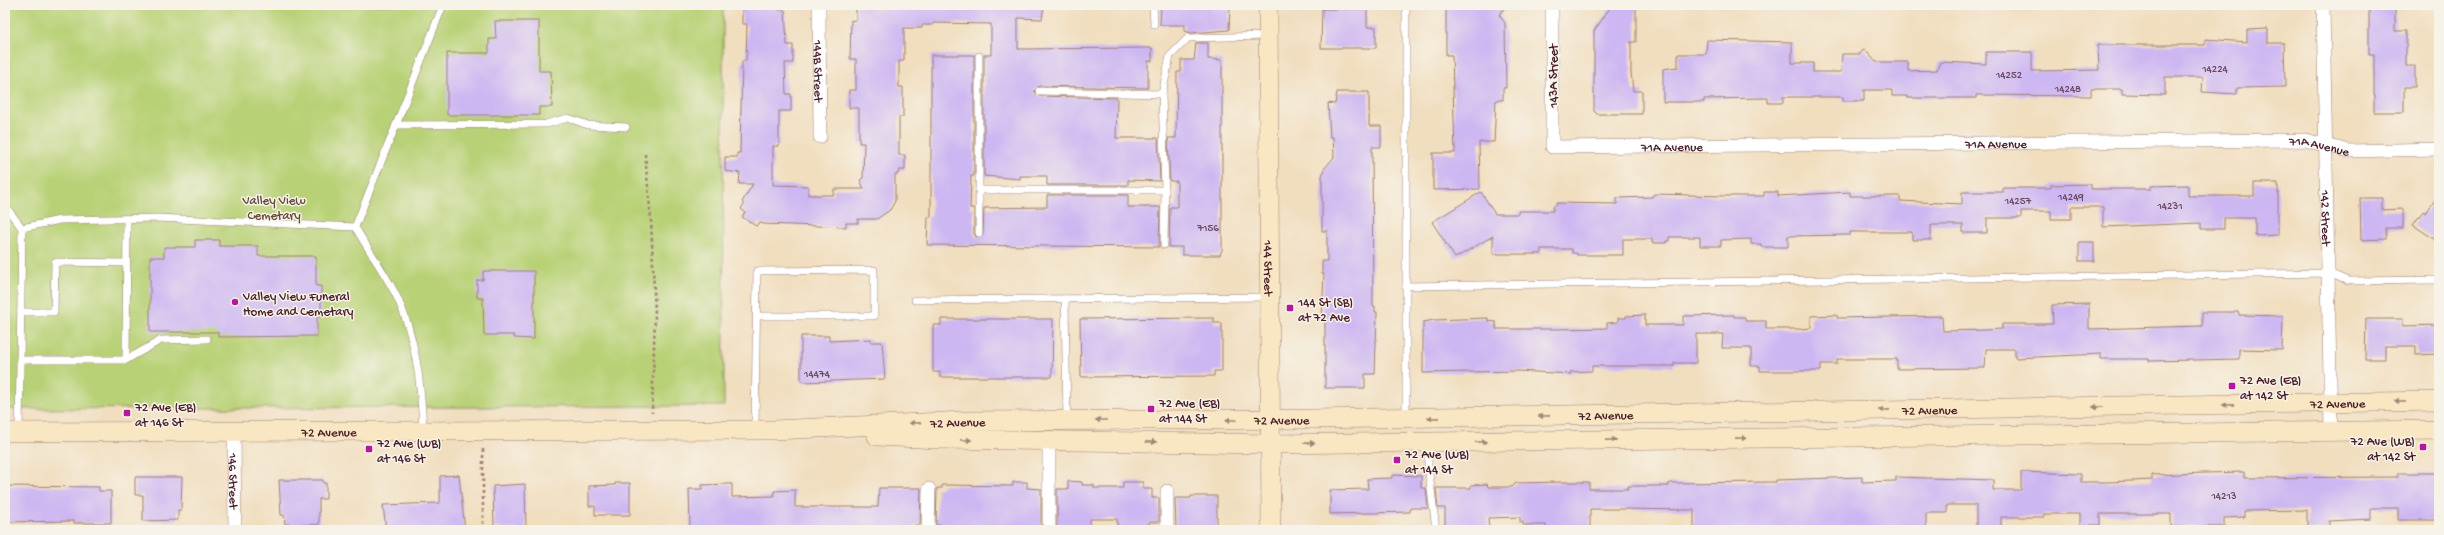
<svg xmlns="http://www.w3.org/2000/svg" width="2444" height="535" font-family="'Gochi Hand',sans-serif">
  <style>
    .green { fill: #b8d176; stroke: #817850 }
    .building { fill: #cdb7f2 }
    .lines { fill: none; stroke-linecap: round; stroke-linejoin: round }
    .service-casing { stroke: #9e7e75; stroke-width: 8 }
    .minor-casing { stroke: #9e7e75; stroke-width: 14 }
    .secondary-casing { stroke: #9e7e75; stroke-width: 20 }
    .path { stroke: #9e7e75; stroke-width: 2.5; stroke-dasharray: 3 3; stroke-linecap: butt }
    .service { stroke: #fff; stroke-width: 7 }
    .minor { stroke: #fff; stroke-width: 13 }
    .secondary { stroke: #f9e7c3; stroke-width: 19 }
    .oneway { fill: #a28377 }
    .poi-dot { fill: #b5179e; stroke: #f7f3e8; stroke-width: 1.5 }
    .labels { text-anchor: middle; stroke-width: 3; stroke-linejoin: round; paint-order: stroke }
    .number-label { font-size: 11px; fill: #6b455d }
    .street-label { font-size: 13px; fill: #4a1f2b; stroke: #f7f3e8 }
    .park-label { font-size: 13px; fill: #664c3e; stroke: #f7f3e8 }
    .poi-label { font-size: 13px; fill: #4a1f2b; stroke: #f7f3e8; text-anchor: start }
  </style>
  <rect width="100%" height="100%" fill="#f7f3e8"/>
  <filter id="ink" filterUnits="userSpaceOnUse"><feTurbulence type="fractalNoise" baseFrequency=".025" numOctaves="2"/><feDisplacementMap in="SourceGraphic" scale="8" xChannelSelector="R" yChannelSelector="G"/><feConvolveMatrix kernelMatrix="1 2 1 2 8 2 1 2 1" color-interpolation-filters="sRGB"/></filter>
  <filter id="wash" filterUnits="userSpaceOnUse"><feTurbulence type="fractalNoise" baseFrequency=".012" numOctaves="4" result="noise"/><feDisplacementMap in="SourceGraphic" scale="16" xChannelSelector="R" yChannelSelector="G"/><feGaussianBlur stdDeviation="0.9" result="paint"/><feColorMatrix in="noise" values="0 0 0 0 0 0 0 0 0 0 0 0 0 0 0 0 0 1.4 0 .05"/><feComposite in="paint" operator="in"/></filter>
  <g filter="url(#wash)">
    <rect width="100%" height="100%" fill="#f1debf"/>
    <path class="green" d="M5 5H723L724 406 5 409Z"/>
    <g id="blocks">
      <g class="building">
        <path d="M742 5H779V10H785L787 45H793V63H785L786 94H791V111H779V146H773V185L808 186V195H834V189H864L860 180 863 178 864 143H859V108H849V90H856V59H850L851 20 856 21V6L915 5H1044L1042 19 1018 18V49L1152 48V61H1148V88L1039 86 1034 91 1039 96 1117 98 1116 138H1158L1160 181 1128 180V185H1047V176H1020V179L984 176V55H991V24L933 23V25H922V28H904V61H899V87H903V117H899V155H905V170H899L898 174H895V201L890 210 877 219H858V223H846V227L763 224 760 222 756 226 742 217 745 212 741 209 744 204 742 202 753 184H739L740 173 725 171V157H737V153H740L742 61H746L747 24H742Z"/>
        <path d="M1161 5H1230L1229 30 1191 33 1185 31V25H1160Z"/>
        <path d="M1446 5H1507L1499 15 1505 23 1506 88H1503V100H1496L1494 142H1479L1480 189 1433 190V153H1455L1452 55H1446Z"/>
        <path d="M1612 5H1636V42H1631V72L1633 91H1642V114H1597L1594 111V31Z"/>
        <path d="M2369 5H2395V31H2406V66H2415V87H2404V112H2374V54H2369Z"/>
        <path d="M1322 9H1367V27H1376V48H1321Z"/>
        <path d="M495 21H539V71H551L552 107H539V115H447V53H489V39H496Z"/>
        <path d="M2268 29V43H2284L2285 87 2237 88V94L2202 92 2203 77H2165V95L2122 94V89H2091V96L1976 95V98H1907V96H1892V90H1864V101H1843V97H1783V103H1768V98L1704 99V102H1663V69L1678 67V54H1706L1707 40 1792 42V63H1813V72H1841L1842 54H1860L1864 49 1876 62H1908V71L1937 70 1940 62 1986 64V52H2032V71L2099 70 2098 45H2205V39L2247 42V30Z"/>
        <path d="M1196 43H1208V59L1222 60V250L1220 255H1182V247H1169L1170 207H1177V181H1170L1168 138H1176L1177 72H1181V60H1194Z"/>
        <path d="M931 55H974V176H971L970 208H974V233L976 237 983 235 984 208 1047 207V195H1128V207H1160L1159 247 927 245 928 217H931Z"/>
        <path d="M1337 92H1369V126H1381V147H1372L1373 306H1375V312H1377L1375 374H1365V388H1325V319H1322L1324 274H1322V261H1327V231H1322V176L1324 169 1334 157 1333 137H1330L1328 103 1335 104Z"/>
        <path d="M2254 183H2278V235L2255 236V218H2224V229H2201V223L2103 227V207H2071V219H2051V211H2021V218H1987V233H1963V225H1931V240H1912V232H1850V235L1788 236V247H1761V244H1751V239L1721 240V246H1700V237H1669V241H1666V243H1652V239H1623V255H1577V253H1572V249H1541V254H1493V236L1455 258 1432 222 1481 192 1495 214H1518V211H1553V207L1557 203 1617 204V198L1652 197 1654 194 1724 196H1764V192H1778V196L1850 192V196H1900V201L1962 204V192H2003V188H2051V185L2091 184V189H2151V186L2188 185V196H2254Z"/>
        <path d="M2439 194V242L2413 225 2423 211 2426 213Z"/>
        <path d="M2360 198H2382V210L2403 209V228H2386V239L2361 240Z"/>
        <path d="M195 240H219V246H258V256H316V286H321V317H317V336L218 337V332H150V257H164V247H195Z"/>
        <rect x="2079" y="242" width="15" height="19"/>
        <path d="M483 271H534V339L514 338V335H484L483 298H477V280H483Z"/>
        <path d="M2089 304V329L2202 326V312H2238L2239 315 2283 316 2282 350 2239 349V359L2149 361V359H2101V354L2015 358V349H1986L1985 368 1897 369V359H1837V364H1821V371H1760V366H1751V348H1722L1723 334H1696V363H1674V366H1592V371L1570 372 1571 374 1518 371 1423 373V322L1434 320 1488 318V321L1496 322V329H1556L1607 328V323L1618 322V318H1626V316L1645 315V325H1683V316L1734 315V317H1745V321H1766V329H1799L1811 328V316L1837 315V318L1942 316 1943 331 1985 330 2002 329V324H2053L2052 305Z"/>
        <path d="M1214 318V323H1222V371H1214V376L1081 377 1080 319Z"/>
        <path d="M941 319H1053L1052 377H940V372H933V325H941Z"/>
        <path d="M2366 319H2403V326L2439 325V354L2416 355V346H2385V359H2365Z"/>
        <path d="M801 336H829V341L871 339V342H882L885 379 803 382 801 380Z"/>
        <path d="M2021 472 2081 474V482H2109L2152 480V475L2205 473 2244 472V478L2398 477V473H2439V520H2398V508H2371V519L2329 521V530H2307V510L2244 511V517L2224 518V527H2171V514H2100V525H2080V514H2044V517H2001V530H1976V505H1947V513H1926V530H1714L1694 528V510L1618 509H1590V530L1546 528V525H1523V522H1520V517L1488 518 1489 530H1445V508H1438L1436 488H1471V485L1487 484 1488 487H1512L1516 483 1562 482H1589V489H1628V486H1669V483L1776 482V480L1862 477V482L1896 481V477L1993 480V490H2021Z"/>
        <path d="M459 475 465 530H386L383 505 440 503V476Z"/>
        <path d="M1392 475 1421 476V488H1426L1428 508H1410V512L1330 514V490L1368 489 1367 479 1392 478Z"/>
        <path d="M135 477H182L181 510H178V520L143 521V495H135Z"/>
        <path d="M279 480H323V483H326V499H319V525L285 524 284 515H281Z"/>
        <path d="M1068 481 1082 482V485H1094V488H1123V482H1143V489H1152V498H1159V522H1149V530H1117V519H1090V530H1057V489H1068Z"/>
        <path d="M1013 482H1027V488L1041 489V530H942V525H936L937 488H942V485L1013 486Z"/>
        <path d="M615 483H630V515H595V506H589V486L615 485Z"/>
        <path d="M525 484 526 530 494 528 493 486Z"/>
        <path d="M728 484H732V497L774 496V491L795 490V507H878L879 488H921L920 525H915V530H748V526L720 527V530L690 528 689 489H702V485Z"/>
        <path d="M5 486 99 487V491H111V523H74V521L5 522Z"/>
        <path d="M1191 496H1217V528L1215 530H1176L1175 498H1191Z"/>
      </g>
    </g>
  </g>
  <g filter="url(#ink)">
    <use href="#blocks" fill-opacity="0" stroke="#9e7e75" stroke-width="1"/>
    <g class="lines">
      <defs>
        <g id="service">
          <path d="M1153 5 1154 24"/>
          <path d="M1406 5V417"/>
          <path d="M979 56V190"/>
          <path d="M1039 91 1162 94"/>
          <path d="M396 125 443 5"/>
          <path d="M5 206 22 228"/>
          <path d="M355 227 396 125 546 124 568 118 588 125 626 127"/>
          <path d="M979 233V190H1165L1162 94 1170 56 1188 38 1268 36"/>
          <path d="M1164 245 1165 190"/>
          <path d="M1406 286 2329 273 2348 281 2439 280"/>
          <path d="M1065 299 1067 420"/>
          <path d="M915 300 1269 297"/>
          <path d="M21 312H54L55 262 126 263"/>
          <path d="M20 360H126L127 219"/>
          <path d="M126 360 161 340 207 339"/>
          <path d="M755 430 757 271 874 270V316H756"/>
          <path d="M19 432 22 228 60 220 157 218 355 227C368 249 384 272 396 295 416 336 421 384 423 430"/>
          <path d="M1428 443V465L1436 530"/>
        </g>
        <g id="minor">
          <path id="s1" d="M819 5 820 137"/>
          <path id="s2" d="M1552 5V147L2305 140 2349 151 2439 149"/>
          <path id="s3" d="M2323 5 2331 431"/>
          <path id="s4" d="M234 432 235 530"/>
          <path d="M1049 441V530"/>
          <path d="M1167 491V530"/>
          <path d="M928 530 929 489"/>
        </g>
        <g id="secondary">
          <path id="s5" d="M1268 5 1271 530"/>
          <path id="s6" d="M5 432 774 430 964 421 1313 419 2439 401"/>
          <path d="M877 436 939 439 1270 444 2439 430"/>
        </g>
      </defs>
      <use href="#service" class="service-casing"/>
      <use href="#minor" class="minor-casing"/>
      <use href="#secondary" class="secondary-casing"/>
      <g class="path">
        <path d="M645 154 651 219 655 314 652 413"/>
        <path d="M483 449V530"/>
      </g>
      <use href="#service" class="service"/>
      <use href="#minor" class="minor"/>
      <use href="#secondary" class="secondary"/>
    </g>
    <defs><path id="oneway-solid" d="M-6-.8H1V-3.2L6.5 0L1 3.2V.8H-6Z"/></defs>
    <g class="oneway">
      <use href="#oneway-solid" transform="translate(2400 401) rotate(179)"/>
      <use href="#oneway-solid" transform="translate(2228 405) rotate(179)"/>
      <use href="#oneway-solid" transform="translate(2098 407) rotate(179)"/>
      <use href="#oneway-solid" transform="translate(1884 410) rotate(179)"/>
      <use href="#oneway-solid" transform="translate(1544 416) rotate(179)"/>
      <use href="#oneway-solid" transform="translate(1433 418) rotate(179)"/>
      <use href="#oneway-solid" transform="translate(1101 420) rotate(180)"/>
      <use href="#oneway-solid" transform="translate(1231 420) rotate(180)"/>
      <use href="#oneway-solid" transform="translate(915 423) rotate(177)"/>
      <use href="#oneway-solid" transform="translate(1741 438) rotate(-1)"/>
      <use href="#oneway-solid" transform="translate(966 440) rotate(1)"/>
      <use href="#oneway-solid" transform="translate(1611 440) rotate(-1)"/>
      <use href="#oneway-solid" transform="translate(1151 442) rotate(1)"/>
      <use href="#oneway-solid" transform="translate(1481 442) rotate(-1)"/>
      <use href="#oneway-solid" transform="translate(1309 443) rotate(-1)"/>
    </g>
  </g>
  <g class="poi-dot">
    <circle cx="235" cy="302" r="4"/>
    <rect x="1286" y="304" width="8" height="8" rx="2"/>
    <rect x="2228" y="382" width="8" height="8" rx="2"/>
    <rect x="1147" y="405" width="8" height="8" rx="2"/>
    <rect x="123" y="409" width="8" height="8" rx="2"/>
    <rect x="2419" y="443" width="8" height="8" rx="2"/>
    <rect x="365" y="445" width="8" height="8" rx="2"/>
    <rect x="1393" y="456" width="8" height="8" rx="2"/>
  </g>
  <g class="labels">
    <g class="number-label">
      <text x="2215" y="72">14224</text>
      <text x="2009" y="78">14252</text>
      <text x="2068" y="92">14248</text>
      <text x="2071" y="200">14249</text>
      <text x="2018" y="204">14257</text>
      <text x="2170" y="209">14231</text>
      <text x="1208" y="231">7156</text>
      <text x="817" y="377">14474</text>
      <text x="2224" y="499">14213</text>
    </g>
    <g class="street-label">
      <text dy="5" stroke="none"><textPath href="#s1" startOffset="66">144B Street</textPath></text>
      <text transform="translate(1552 76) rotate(-90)" y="5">143A Street</text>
      <text dy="5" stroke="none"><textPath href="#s2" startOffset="586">71A Avenue</textPath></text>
      <text dy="5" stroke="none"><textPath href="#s2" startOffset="910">71A Avenue</textPath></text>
      <text dy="5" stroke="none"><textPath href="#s2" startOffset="262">71A Avenue</textPath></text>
      <text dy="5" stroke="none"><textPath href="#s3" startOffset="213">142 Street</textPath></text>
      <text dy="5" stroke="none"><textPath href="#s5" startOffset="263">144 Street</textPath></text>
      <text dy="5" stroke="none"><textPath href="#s6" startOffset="2333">72 Avenue</textPath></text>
      <text dy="5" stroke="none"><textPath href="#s6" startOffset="1925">72 Avenue</textPath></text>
      <text dy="5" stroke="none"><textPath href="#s6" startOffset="1601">72 Avenue</textPath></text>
      <text dy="5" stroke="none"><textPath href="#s6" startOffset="1277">72 Avenue</textPath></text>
      <text dy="5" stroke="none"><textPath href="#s6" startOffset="953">72 Avenue</textPath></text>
      <text dy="5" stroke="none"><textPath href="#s6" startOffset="324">72 Avenue</textPath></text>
      <text dy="5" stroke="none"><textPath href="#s4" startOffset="49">146 Street</textPath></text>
    </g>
    <g class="park-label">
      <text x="274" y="204">Valley View<tspan x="274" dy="15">Cemetary</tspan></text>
    </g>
    <g class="poi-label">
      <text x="243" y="300">Valley View Funeral<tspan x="243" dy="15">Home and Cemetary</tspan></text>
      <text x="1298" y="306">144 St (SB)<tspan x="1298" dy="15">at 72 Ave</tspan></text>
      <text x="2240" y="384">72 Ave (EB)<tspan x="2240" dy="15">at 142 St</tspan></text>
      <text x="1159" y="407">72 Ave (EB)<tspan x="1159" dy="15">at 144 St</tspan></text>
      <text x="135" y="411">72 Ave (EB)<tspan x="135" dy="15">at 146 St</tspan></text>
      <text x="2415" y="445" text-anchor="end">72 Ave (WB)<tspan x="2415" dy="15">at 142 St</tspan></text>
      <text x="377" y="447">72 Ave (WB)<tspan x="377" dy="15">at 146 St</tspan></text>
      <text x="1405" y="458">72 Ave (WB)<tspan x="1405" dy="15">at 144 St</tspan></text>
    </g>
  </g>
  <rect width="2444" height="535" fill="none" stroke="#f7f3e8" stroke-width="20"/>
</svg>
